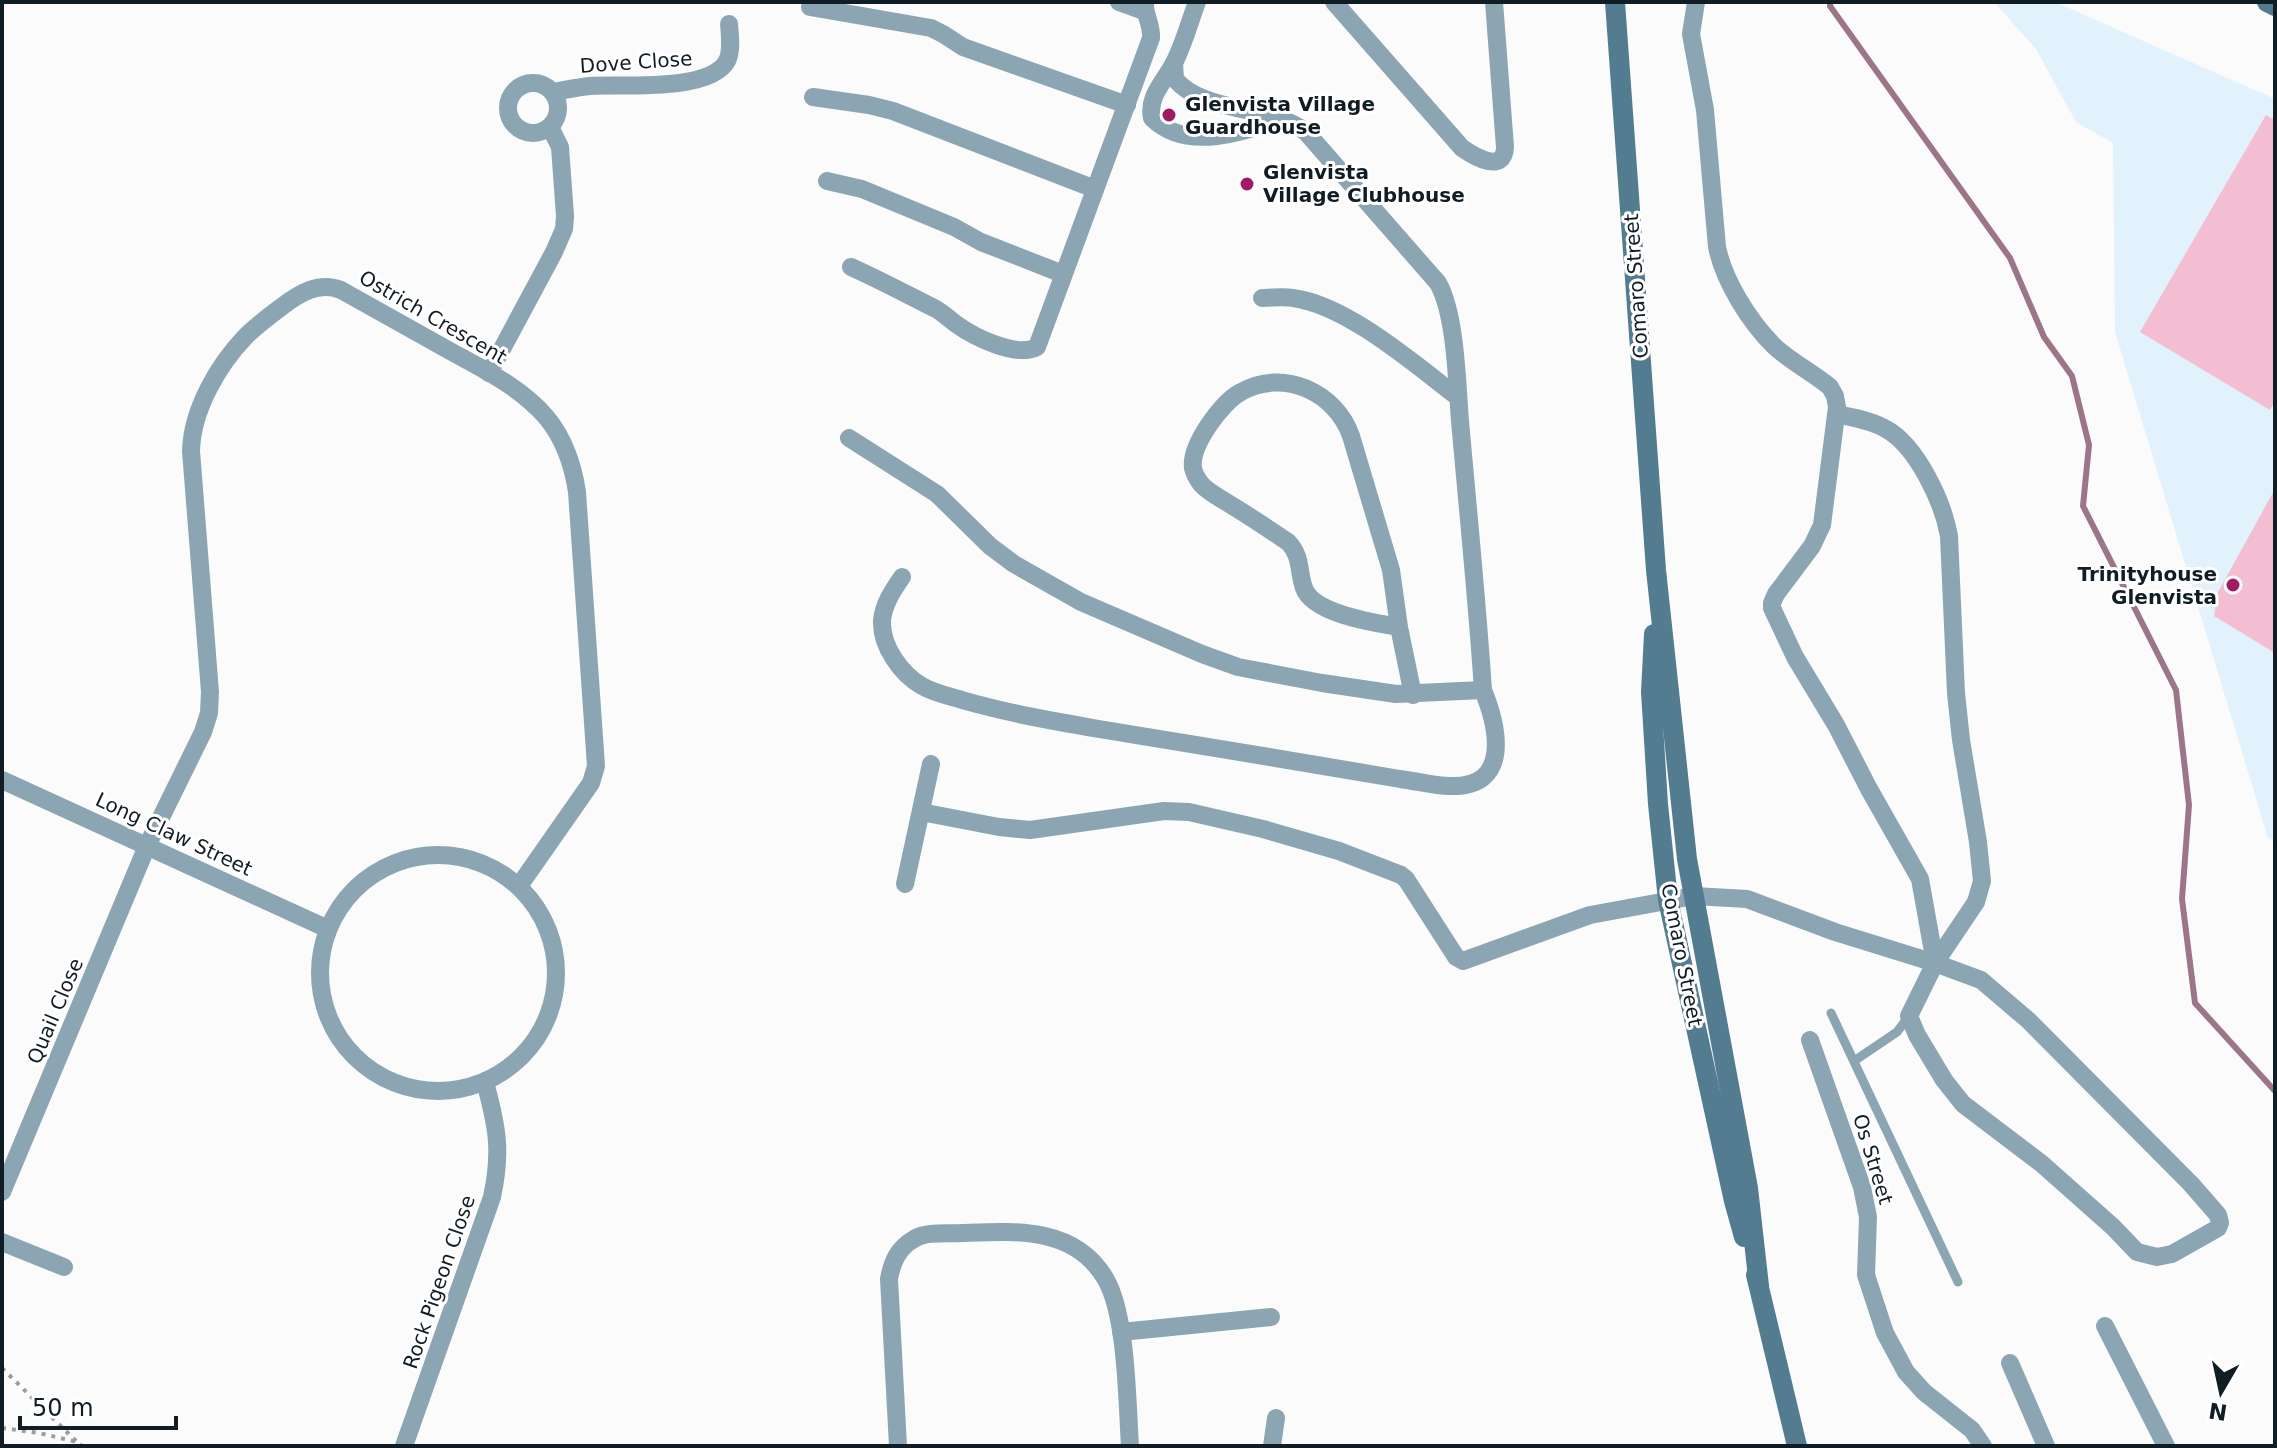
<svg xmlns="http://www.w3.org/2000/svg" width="2277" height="1448" font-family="'DejaVu Sans',sans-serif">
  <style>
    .built { fill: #e1f2fc }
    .green { fill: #f3bdd2 }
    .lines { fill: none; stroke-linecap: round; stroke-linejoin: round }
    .stream { stroke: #9d7589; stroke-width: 6 }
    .path { stroke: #989ea1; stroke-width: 4; stroke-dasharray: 4 6; stroke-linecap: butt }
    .lane { stroke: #8ba5b3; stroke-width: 9 }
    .street { stroke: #8ba5b3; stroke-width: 18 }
    .secondary { stroke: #547c90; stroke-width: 20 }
    .poi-dot { fill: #a21964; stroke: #fff; stroke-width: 3 }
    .labels { text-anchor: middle; stroke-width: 6; stroke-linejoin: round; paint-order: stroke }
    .street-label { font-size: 20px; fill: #101d24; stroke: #fff }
    .poi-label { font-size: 20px; font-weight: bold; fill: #101d24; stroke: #fff; text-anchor: start }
  </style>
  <rect width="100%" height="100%" fill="#fbfbfb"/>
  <path class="built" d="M1994 2H2055L2275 99V842L2268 838 2115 332 2113 143 2076 122 2036 49Z"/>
  <g class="green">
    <path d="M2266 115 2275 120V401L2270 410 2140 332Z"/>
    <path d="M2275 489V653L2214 616 2218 592Z"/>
  </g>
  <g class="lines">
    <path class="stream" d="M1830 2V6L2010 258 2044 337 2072 376 2089 445 2083 506 2176 690 2189 805 2182 899 2195 1003 2275 1091"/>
    <g class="path">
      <path d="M2 1368 77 1442"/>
      <path d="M2 1428 39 1433 77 1442 82 1446"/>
    </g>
    <g class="lane">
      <path d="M1831 1013 1958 1282"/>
      <path d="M1854 1061 1897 1032 1909 1016"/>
    </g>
    <g class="street">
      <path d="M1119 2 1144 11"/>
      <path d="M1197 2C1190 21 1184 43 1175 61 1166 80 1147 96 1152 118 1187 152 1239 132 1279 120"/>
      <path d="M1334 2 1462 148C1475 157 1504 174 1505 147L1494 2"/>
      <path d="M1696 2 1691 34 1705 110 1717 247C1724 281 1749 321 1774 346 1790 361 1813 373 1830 387L1835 396 1837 407 1822 525 1812 546 1776 594 1772 603V608L1795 657 1836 725 1869 789 1920 879 1935 963"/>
      <path d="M810 7 931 28 943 34 963 47 1127 105"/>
      <circle cx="533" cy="108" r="25"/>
      <path d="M553 92C565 90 578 87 590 86 623 84 710 92 727 61 732 51 730 35 729 24"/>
      <path d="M813 97 869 105 893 111 1095 189"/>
      <path d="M827 181 862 189 954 227 981 242 1063 274"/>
      <path d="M851 267C880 280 908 295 936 309 943 313 949 319 956 324 974 337 1016 358 1037 347L1151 38C1152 24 1144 15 1145 2"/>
      <path d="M1262 298C1272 298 1283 296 1293 298 1347 305 1414 364 1458 397"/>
      <path d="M489 373 554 252 564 229 565 216 560 147 550 127"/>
      <path d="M849 438 937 494 990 546 1014 564 1081 602 1202 654 1238 667 1322 683 1396 694 1483 690"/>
      <path d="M902 577C893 590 883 605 882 621 881 646 901 674 922 686 934 693 949 696 962 700 1007 713 1053 721 1099 729 1199 745 1300 762 1400 779 1416 781 1434 786 1450 786 1512 788 1498 727 1483 690 1477 600 1468 511 1460 421 1457 384 1456 315 1438 283L1306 132C1271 105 1202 113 1175 79L1174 63"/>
      <path d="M1399 627C1375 623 1313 614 1304 588 1298 572 1302 556 1288 542 1270 530 1251 517 1231 505 1222 499 1209 493 1201 484 1198 480 1194 473 1193 468 1190 445 1222 402 1241 392 1283 368 1336 392 1351 436L1391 570 1399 627 1413 695"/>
      <path d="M2 780 328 929"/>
      <path d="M921 812 999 827 1030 830 1164 811 1189 812 1263 829 1339 851 1401 875 1406 879 1456 957 1463 961 1590 915 1694 896 1747 899 1835 932 1935 963 1981 980 2028 1020 2191 1184 2218 1215 2220 1223 2218 1228 2172 1254 2157 1257 2137 1252 2113 1227 2042 1164 1963 1104 1944 1080 1917 1035 1909 1016 1935 963 1976 902 1982 881 1978 842 1961 740 1956 693 1949 536C1943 502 1917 446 1886 429 1871 420 1853 418 1837 414"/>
      <circle cx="438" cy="973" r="118"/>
      <path d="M905 884 931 764"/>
      <path d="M1810 1040 1862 1187 1868 1217 1866 1275 1885 1333 1906 1372 1924 1392 1972 1430 1983 1446"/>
      <path d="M2 1192 147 846 203 732 209 713 210 692 191 451C192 410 218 365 246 336 256 326 268 317 280 308 298 294 318 281 341 290 378 311 414 331 450 351 483 369 522 388 547 418 564 439 573 465 577 492L596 766 591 783 519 886"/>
      <path d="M2 1242 64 1267"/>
      <path d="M2105 1326 2166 1446"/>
      <path d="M1121 1332 1271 1317"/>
      <path d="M2010 1363 2046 1446"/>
      <path d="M404 1446 492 1197C502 1151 497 1126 485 1082"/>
      <path d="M898 1446 889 1279C892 1262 898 1248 914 1239 927 1231 947 1234 962 1233 1014 1231 1074 1226 1105 1278 1127 1314 1127 1402 1130 1446"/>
      <path d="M1272 1446 1276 1418"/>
    </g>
    <g class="secondary">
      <path d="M1615 2 1656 570 1687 859 1748 1188 1759 1286"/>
      <path d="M2267 2 2275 6"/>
      <path d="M1654 634 1651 692 1658 804 1668 900 1734 1201 1744 1237"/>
      <path d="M1756 1275 1797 1446"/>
    </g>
  </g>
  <g class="poi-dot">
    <circle cx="1169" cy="115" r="8"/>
    <circle cx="1247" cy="184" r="8"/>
    <circle cx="2233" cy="585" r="8"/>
  </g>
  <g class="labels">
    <g class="street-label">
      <text transform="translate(636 62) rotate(-4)" y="7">Dove Close</text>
      <text transform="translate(1636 286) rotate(-94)" y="7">Comaro Street</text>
      <text transform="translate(433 317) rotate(30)" y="7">Ostrich Crescent</text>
      <text transform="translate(174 834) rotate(25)" y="7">Long Claw Street</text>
      <text transform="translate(1682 955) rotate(79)" y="7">Comaro Street</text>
      <text transform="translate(55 1011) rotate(-67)" y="7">Quail Close</text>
      <text transform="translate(1873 1159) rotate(73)" y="7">Os Street</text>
      <text transform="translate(439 1282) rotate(-71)" y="7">Rock Pigeon Close</text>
    </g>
    <g class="poi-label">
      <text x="1185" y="111">Glenvista Village<tspan x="1185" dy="23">Guardhouse</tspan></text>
      <text x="1263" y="179">Glenvista<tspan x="1263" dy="23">Village Clubhouse</tspan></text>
      <text x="2217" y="581" text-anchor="end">Trinityhouse<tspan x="2217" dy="23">Glenvista</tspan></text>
    </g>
  </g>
  <rect width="2277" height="1448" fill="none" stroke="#101d24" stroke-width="8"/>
  <g transform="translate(2221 1392) rotate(189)" stroke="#ffffff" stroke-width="6" paint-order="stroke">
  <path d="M0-6L14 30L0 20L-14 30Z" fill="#101d24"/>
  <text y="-12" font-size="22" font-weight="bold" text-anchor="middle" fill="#101d24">N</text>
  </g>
  <path d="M20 1416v12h156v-12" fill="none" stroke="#101d24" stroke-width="4"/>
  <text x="32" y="1416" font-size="24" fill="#101d24" stroke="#ffffff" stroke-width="6" paint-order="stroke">50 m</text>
</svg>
